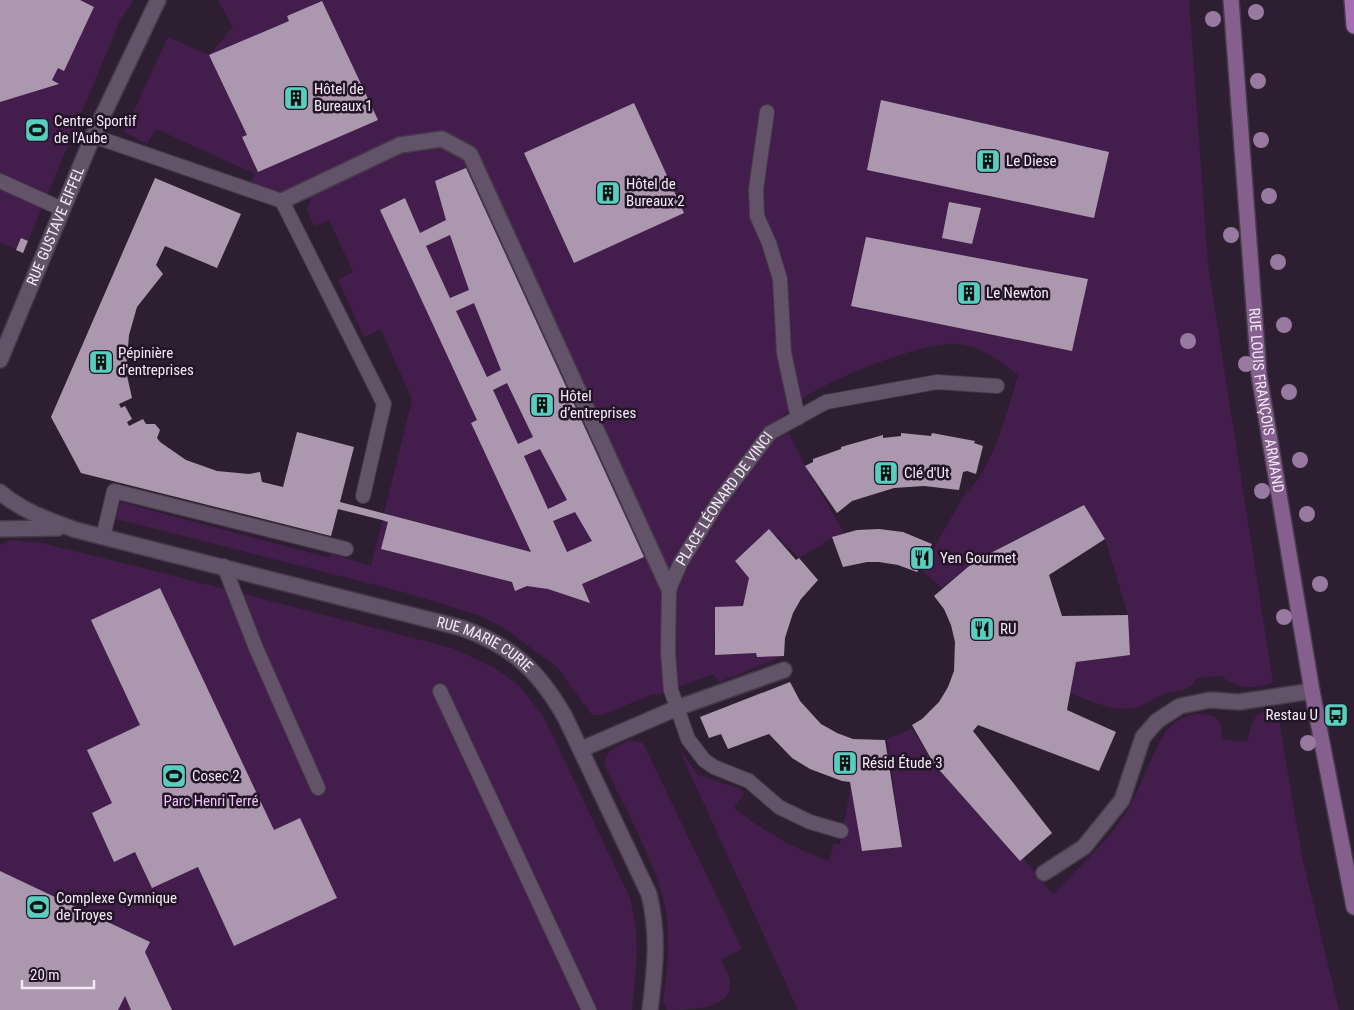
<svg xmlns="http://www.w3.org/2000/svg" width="1354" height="1010" font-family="'Roboto Condensed',sans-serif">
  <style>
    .green { fill: #431d4c }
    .building { fill: #ab98af; fill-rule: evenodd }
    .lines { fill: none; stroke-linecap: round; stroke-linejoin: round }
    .lane-casing { stroke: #463a4a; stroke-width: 16 }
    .street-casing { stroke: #463a4a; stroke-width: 18 }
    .secondary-casing { stroke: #463a4a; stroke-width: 18 }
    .primary-casing { stroke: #463a4a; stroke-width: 18 }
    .lane { stroke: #635368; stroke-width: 14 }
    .street { stroke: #635368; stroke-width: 15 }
    .secondary { stroke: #85608e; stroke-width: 15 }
    .primary { stroke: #a66db5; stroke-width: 15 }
    .tree { fill: #9879a0 }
    .labels { text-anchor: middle; stroke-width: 5; stroke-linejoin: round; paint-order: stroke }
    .poi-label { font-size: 15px; fill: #f4eaf7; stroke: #231527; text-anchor: start }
    .street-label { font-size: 15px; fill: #f4eaf7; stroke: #231527 }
    .park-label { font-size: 15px; fill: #efc2fb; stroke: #231527 }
  </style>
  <rect width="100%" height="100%" fill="#2d1f31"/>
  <g class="green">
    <path d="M0 0H134L121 18 23 253 0 242Z"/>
    <path d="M218 0H1189L1208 265 1273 683C1251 689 1239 690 1221 676L1196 678C1191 693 1176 690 1164 694 1154 697 1145 705 1135 708 1116 713 1089 700 1071 694L1076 662 1130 655 1128 615 1105 539 1084 505 975 561 942 588 921 570 966 492C991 475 1009 405 1018 375 999 360 975 342 949 344 912 346 836 377 805 397 796 402 789 410 781 417L805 466 844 533C828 538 815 550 799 558L769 529 735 561 749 578 743 606 714 633 715 654 756 653 757 657 784 656 719 682 713 674 657 695 653 694 602 715H592L557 667 504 628 481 616 403 592 116 519 120 502 330 558 332 554 371 566 412 400 381 329 364 337 338 280 353 272 329 220 314 226 307 210 311 199 268 192 249 186 255 174 156 129 147 144 124 132 168 37 209 55 233 27Z"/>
    <path d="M12 540 42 543 143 568 452 648 493 667 519 685 543 716 630 898C641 942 636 966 632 1010H0V545Z"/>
    <path d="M1277 708 1302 857 1339 1010H798L678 747 698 775 738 788 744 794 734 808C767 833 790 847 829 861L834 843 840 845 851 785 862 851 902 846 887 739 912 729 934 764 1020 860 1023 858 1053 894C1080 867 1108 841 1129 808 1141 788 1158 736 1173 724 1187 713 1201 712 1216 717L1222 727 1221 739 1247 742C1253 720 1252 712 1277 708Z"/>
    <path d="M629 740 643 743 742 949 721 960C724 967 729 975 730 982 733 1010 688 1010 667 1010L663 1001C666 977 669 952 668 928 665 876 626 812 604 764L609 751Z"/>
  </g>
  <g class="building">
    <path d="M0 0H80L94 7 64 71 58 68 52 80 59 84 0 102Z"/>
    <path d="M322 1 378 120 258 172 242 137 247 135 209 55 289 21 287 16Z"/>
    <path d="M881 100 1109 152 1094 218 867 170Z"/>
    <path d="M634 103 684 213 574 263 524 153Z"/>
    <path d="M466 168 644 557 582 584 590 603 548 589 527 586 515 591 512 582 381 549 388 522 382 520 338 509 331 536 81 473 51 417 155 178 241 214 217 268 165 246 156 265 163 274 137 307 129 335 126 371 132 398 119 404 121 408 125 406 132 419 127 422 129 426 143 419 146 424H155L160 430 157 438 160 442 186 460 217 471 249 474 260 472 262 482 283 487 297 432 354 447 340 502 531 552 471 423 477 420 380 210 405 198 420 233 446 220 435 181ZM450 235 469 290 450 298 426 246ZM474 303 501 370 487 377 456 311ZM507 383 533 437 518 444 493 390ZM540 449 567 500 548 509 524 456ZM575 512 592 541 567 552 553 521Z"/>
    <path d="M949 202 981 208 972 244 942 238Z"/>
    <path d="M866 237 1088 279 1072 351 851 306Z"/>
    <path d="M21 238 28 241 23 253 16 250Z"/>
    <path d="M901 433 931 436 932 433 975 441 974 443 983 446 976 474 967 471 963 472 959 490 924 486 894 488 852 501 837 513 805 466 813 462V459L841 449V447L883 435V438L901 436Z"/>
    <path d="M1084 505 1105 539 1049 575 1062 616 1128 615 1130 655 1076 662 1067 710 1116 732 1099 771 978 725 973 731 1052 833 1020 861 934 764 912 725 922 719 939 702 948 687 954 671 955 642 951 625 944 609 934 596 975 561Z"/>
    <path d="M769 529 796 560 799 558 818 580 801 599 793 613 785 638 784 656 757 657 756 653 715 655V607L743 606 749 578 735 561Z"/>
    <path d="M879 529 903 532 932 544 917 572 898 565 879 562H867L843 567 832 537 857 530Z"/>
    <path d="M160 588 274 830 300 818 337 898 234 946 198 867 152 888 135 852 114 862 92 813 112 803 87 750 140 725 91 620Z"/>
    <path d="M790 682 800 701 821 724 837 733 853 739 885 740 902 847 862 851 850 782 842 781 810 769 792 758 769 734 728 749 721 734 709 738 700 717Z"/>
    <path d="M0 871 150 942 145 952 172 1010H131L125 996 118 1010H0Z"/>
  </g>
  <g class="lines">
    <defs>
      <g id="lane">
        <path d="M767 112 756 189 757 216 769 243 780 279 784 353 798 418"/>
        <path d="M93 136 282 201 384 404 363 496"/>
        <path d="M0 181 62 209"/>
        <path d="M103 537 114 491 346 549"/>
        <path d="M224 566 256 648 318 788"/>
        <path d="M440 691 589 1010"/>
        <path id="s1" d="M841 831 810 822 779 807 749 781 714 767 704 760 688 739 671 690 668 653 669 589 681 562 718 502 770 433 826 402 937 382 997 386"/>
      </g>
      <g id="street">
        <path d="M282 201 400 145 442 139 470 154 669 589"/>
        <path id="s2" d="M0 360 93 136 158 0"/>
        <path id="s3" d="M0 492C22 511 48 520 76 530L462 628C512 646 539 671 565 717L649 894C659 934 655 970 650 1010"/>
        <path d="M0 529 58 528"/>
        <path d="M582 749 677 708 784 670"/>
        <path d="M1044 873 1084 847 1122 800 1143 737 1157 721 1180 706 1210 700 1239 702 1312 691"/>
      </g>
      <g id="secondary">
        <path id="s4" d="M1231 0 1259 375 1312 691 1354 907"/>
      </g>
      <path id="primary" d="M1352 0 1354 26"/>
    </defs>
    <use href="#lane" class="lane-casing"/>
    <use href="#street" class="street-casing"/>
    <use href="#secondary" class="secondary-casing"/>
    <use href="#primary" class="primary-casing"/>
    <use href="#lane" class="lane"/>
    <use href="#street" class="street"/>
    <use href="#secondary" class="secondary"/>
    <use href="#primary" class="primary"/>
  </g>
  <g class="tree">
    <circle cx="1256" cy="12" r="8"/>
    <circle cx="1213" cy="19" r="8"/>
    <circle cx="1258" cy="81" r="8"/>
    <circle cx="1261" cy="140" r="8"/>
    <circle cx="1269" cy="196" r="8"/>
    <circle cx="1231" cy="235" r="8"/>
    <circle cx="1278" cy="262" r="8"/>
    <circle cx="1284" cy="325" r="8"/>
    <circle cx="1188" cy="341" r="8"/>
    <circle cx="1246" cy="364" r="8"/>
    <circle cx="1289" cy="392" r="8"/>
    <circle cx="1300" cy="460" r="8"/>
    <circle cx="1262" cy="491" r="8"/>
    <circle cx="1307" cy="514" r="8"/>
    <circle cx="1320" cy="584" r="8"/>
    <circle cx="1284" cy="617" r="8"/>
    <circle cx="1308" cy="743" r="8"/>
  </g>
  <defs>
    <symbol id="building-square" viewBox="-11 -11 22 22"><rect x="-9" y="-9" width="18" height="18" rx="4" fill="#58cebf" stroke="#231527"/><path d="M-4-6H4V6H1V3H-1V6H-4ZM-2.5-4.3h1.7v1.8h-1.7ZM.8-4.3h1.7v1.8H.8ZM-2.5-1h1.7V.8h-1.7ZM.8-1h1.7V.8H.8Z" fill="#111"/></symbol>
    <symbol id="stadium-square" viewBox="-11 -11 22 22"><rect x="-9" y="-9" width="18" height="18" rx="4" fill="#58cebf" stroke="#231527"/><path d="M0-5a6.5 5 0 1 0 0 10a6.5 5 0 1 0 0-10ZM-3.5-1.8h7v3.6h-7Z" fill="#111"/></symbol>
    <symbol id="restaurant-square" viewBox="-11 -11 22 22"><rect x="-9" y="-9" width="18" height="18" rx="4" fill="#58cebf" stroke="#231527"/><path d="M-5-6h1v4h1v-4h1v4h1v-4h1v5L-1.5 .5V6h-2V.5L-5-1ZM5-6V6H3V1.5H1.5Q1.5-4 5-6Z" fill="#111"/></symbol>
    <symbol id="bus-square" viewBox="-11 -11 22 22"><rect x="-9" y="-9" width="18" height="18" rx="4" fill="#58cebf" stroke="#231527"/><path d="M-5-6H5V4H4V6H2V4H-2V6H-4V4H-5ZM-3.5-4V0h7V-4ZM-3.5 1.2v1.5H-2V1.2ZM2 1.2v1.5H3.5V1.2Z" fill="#111"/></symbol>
  </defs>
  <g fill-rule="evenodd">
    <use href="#building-square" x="282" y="84" width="28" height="28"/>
    <use href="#stadium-square" x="23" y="116" width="28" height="28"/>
    <use href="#building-square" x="974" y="147" width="28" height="28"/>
    <use href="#building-square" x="594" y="179" width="28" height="28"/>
    <use href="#building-square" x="955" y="279" width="28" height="28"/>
    <use href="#building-square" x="87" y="348" width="28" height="28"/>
    <use href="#building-square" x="528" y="391" width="28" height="28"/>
    <use href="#building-square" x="872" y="459" width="28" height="28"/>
    <use href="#restaurant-square" x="908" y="544" width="28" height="28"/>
    <use href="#restaurant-square" x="968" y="615" width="28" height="28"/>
    <use href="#bus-square" x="1322" y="701" width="28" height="28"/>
    <use href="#building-square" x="831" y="749" width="28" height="28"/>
    <use href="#stadium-square" x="160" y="762" width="28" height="28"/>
    <use href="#stadium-square" x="24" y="893" width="28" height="28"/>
  </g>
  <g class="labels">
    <g class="poi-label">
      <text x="314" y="94">Hôtel de<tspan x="314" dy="17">Bureaux 1</tspan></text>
      <text x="54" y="126">Centre Sportif<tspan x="54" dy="17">de l'Aube</tspan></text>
      <text x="1006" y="166">Le Diese</text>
      <text x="626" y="189">Hôtel de<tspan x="626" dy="17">Bureaux 2</tspan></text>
      <text x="986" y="298">Le Newton</text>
      <text x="118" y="358">Pépinière<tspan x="118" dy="17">d'entreprises</tspan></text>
      <text x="560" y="401">Hôtel<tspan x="560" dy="17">d’entreprises</tspan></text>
      <text x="904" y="478">Clé d'Ut</text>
      <text x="940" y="563">Yen Gourmet</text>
      <text x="1000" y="634">RU</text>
      <text x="1318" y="720" text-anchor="end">Restau U</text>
      <text x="862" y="768">Résid Étude 3</text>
      <text x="192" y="781">Cosec 2</text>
      <text x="56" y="903">Complexe Gymnique<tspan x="56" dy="17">de Troyes</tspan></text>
    </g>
    <g class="street-label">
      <text dy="5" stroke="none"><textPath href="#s2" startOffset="145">RUE GUSTAVE EIFFEL</textPath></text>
      <text dy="5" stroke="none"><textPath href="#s4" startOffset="402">RUE LOUIS FRANÇOIS ARMAND</textPath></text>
      <text dy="5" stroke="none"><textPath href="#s1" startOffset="442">PLACE LÉONARD DE VINCI</textPath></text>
      <text dy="5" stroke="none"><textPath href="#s3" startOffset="511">RUE MARIE CURIE</textPath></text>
    </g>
    <g class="park-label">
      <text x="211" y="806">Parc Henri Terré</text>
    </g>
  </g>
  <path d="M22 980v8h72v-8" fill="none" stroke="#f4eaf7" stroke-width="2.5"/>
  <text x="30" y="980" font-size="15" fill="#f4eaf7" stroke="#231527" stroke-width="4" paint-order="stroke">20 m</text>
</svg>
